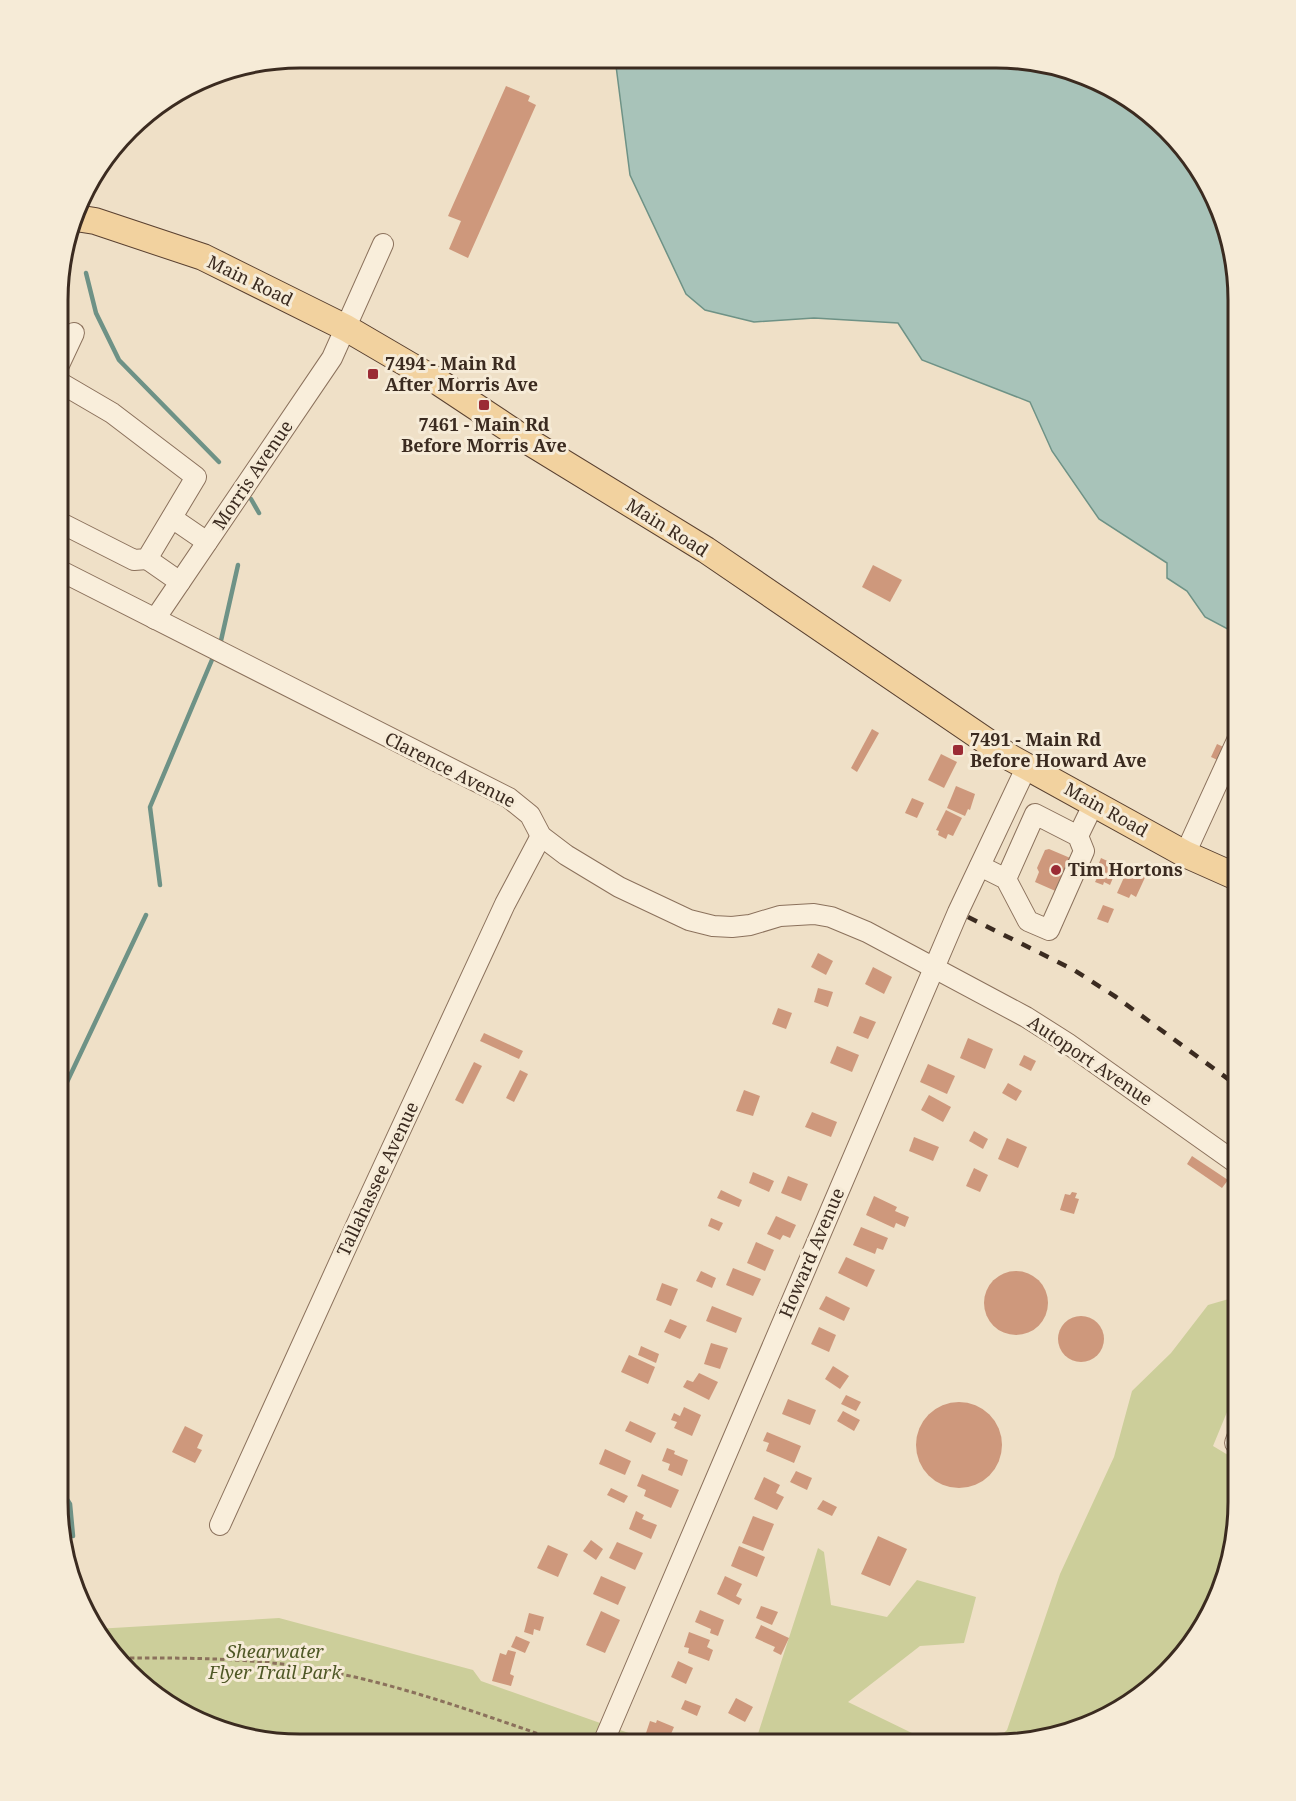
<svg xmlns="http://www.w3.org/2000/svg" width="1296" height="1801" font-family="'Noto Serif',serif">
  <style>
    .green { fill: #ccce9a }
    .water { fill: #a8c3b9; stroke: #6e9286; stroke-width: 1.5 }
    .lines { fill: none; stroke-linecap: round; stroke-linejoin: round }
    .stream { stroke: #6e9286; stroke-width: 4.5 }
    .building { fill: #ce987c }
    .minor-casing { stroke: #8b715c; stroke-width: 22 }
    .major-casing { stroke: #594030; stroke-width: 28 }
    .path { stroke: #8b715c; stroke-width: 3; stroke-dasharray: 4.5 3; stroke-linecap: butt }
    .minor { stroke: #f9eedb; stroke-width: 20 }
    .major { stroke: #f2d29f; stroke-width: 26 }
    .rail { stroke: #3b2b20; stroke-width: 4.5; stroke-dasharray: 10 10; stroke-linecap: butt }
    .poi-dot { fill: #9b2b34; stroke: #f6ebd7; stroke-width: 2 }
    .labels { text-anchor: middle; stroke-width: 6; stroke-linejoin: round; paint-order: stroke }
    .street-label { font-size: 18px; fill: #3b2b20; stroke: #f6ebd7 }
    .poi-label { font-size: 18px; font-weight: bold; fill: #3b2b20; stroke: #f6ebd7; text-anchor: start }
    .park-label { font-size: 18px; font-style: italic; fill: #4f5826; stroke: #f6ebd7 }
    .rim { fill: none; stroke: #3b2b20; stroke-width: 3 }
  </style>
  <rect width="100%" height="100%" fill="#efe0c7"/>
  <g class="green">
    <path d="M1239 1296V1383L1213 1446 1238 1461V1518L1226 1580 1198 1636 1156 1684 1103 1719 992 1744 1007 1730 1060 1574 1114 1457 1132 1391 1171 1353 1208 1305Z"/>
    <path d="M818 1548 824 1552 831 1605 887 1617 917 1580 976 1597 964 1643 920 1646 848 1702 914 1734 945 1744 755 1743Z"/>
    <path d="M279 1618 473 1670 481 1681 657 1743 268 1742 165 1703 117 1661 96 1629Z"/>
  </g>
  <path class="water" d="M615 58 1028 59 1089 75 1144 107 1214 193 1239 299V635L1205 617 1187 591 1167 578V563L1099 519 1052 451 1030 402 922 360 898 323 814 318 754 322 705 310 686 294 630 175Z"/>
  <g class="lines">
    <g class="stream">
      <path d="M86 273 96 313 119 360 219 462"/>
      <path d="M251 499 259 513"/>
      <path d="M220 645 238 565"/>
      <path d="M160 885 150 807 214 655"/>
      <path d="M58 1101 146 915"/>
      <path d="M57 1484 70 1504 73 1536"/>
    </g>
  </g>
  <g class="building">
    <path d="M506 86 530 96 528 101 536 105 468 258 449 249 461 221 448 216Z"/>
    <path d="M873 565 902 580 890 602 862 587Z"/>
    <path d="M872 729 879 733 857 772 851 768Z"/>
    <path d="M1217 744 1230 750 1224 763 1211 757Z"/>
    <path d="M941 754 957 762 944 788 928 780Z"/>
    <path d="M956 786 975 794 970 810 968 809 965 816 947 808Z"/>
    <path d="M912 798 924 803 917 818 905 813Z"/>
    <path d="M946 810 962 818 953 836 948 834 946 839 938 835 939 831 936 830Z"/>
    <path d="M1049 849 1075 860 1060 893 1035 882 1039 872 1037 868 1045 850Z"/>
    <path d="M1101 858 1118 866 1110 885 1104 882 1103 885 1095 882 1097 878 1094 876Z"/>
    <path d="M1130 864 1148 871 1136 897 1131 894 1129 898 1117 893Z"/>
    <path d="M1103 905 1114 909 1108 923 1097 919Z"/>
    <path d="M818 953 833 961 826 975 811 967Z"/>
    <path d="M873 967 892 977 884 994 865 984Z"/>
    <path d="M818 988 833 992 828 1007 814 1002Z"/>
    <path d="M778 1008 792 1013 786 1029 772 1024Z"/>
    <path d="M860 1016 876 1022 868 1039 853 1033Z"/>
    <path d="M484 1033 523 1051 519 1059 480 1041Z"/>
    <path d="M968 1038 993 1049 985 1069 960 1058Z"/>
    <path d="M837 1046 859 1055 852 1072 830 1063Z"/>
    <path d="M1024 1055 1036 1061 1031 1071 1019 1065Z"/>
    <path d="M474 1062 482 1066 463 1104 455 1100Z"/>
    <path d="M928 1064 955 1076 947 1094 920 1082Z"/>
    <path d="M520 1070 528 1074 514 1102 506 1098Z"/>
    <path d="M1008 1083 1022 1091 1016 1101 1002 1093Z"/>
    <path d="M744 1090 760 1096 753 1116 736 1111Z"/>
    <path d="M929 1095 951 1107 943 1122 921 1110Z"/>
    <path d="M812 1112 837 1122 831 1137 805 1127Z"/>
    <path d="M974 1131 988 1139 983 1149 969 1141Z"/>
    <path d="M914 1137 939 1147 933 1161 909 1151Z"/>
    <path d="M1007 1138 1027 1147 1018 1168 998 1159Z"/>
    <path d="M1192 1156 1228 1180 1222 1188 1187 1164Z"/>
    <path d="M974 1168 988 1175 980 1192 966 1186Z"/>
    <path d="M753 1172 774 1181 769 1192 749 1183Z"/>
    <path d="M788 1176 808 1184 801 1201 781 1193Z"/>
    <path d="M721 1190 742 1200 739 1207 717 1198Z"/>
    <path d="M1072 1192 1077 1193 1075 1198 1079 1199 1074 1214 1060 1210 1065 1194 1070 1195Z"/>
    <path d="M874 1196 897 1207 895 1211 909 1217 905 1227 896 1223 894 1228 866 1215Z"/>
    <path d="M776 1216 796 1225 790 1238 783 1235 780 1240 767 1234Z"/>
    <path d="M711 1218 723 1223 719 1231 708 1226Z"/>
    <path d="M861 1227 888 1238 883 1250 877 1248 875 1254 853 1245Z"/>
    <path d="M756 1242 774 1250 765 1271 747 1263Z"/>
    <path d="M846 1257 875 1270 867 1287 838 1273Z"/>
    <path d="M733 1268 761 1279 753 1296 726 1285Z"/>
    <path d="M701 1271 716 1278 712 1288 696 1281Z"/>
    <circle cx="1016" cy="1303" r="32"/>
    <path d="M662 1283 678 1289 671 1306 656 1300Z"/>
    <path d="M826 1296 850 1308 844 1321 819 1309Z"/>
    <path d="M712 1306 742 1318 736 1333 706 1321Z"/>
    <circle cx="1081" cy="1339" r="23"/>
    <path d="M670 1319 687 1326 680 1339 664 1332Z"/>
    <path d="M819 1327 836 1335 829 1352 811 1344Z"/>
    <path d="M711 1343 728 1348 720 1369 704 1364Z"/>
    <path d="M641 1346 659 1354 656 1363 638 1355Z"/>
    <path d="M629 1355 655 1367 648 1384 621 1372Z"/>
    <path d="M833 1366 849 1376 840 1389 825 1379Z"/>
    <path d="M699 1373 718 1382 709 1400 683 1387 687 1380 693 1382Z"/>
    <path d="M846 1395 861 1402 856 1411 841 1404Z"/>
    <path d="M788 1399 816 1410 810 1425 782 1414Z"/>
    <circle cx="959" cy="1445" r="43"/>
    <path d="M684 1407 701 1415 692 1436 674 1428 677 1422 671 1420 674 1413 680 1416Z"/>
    <path d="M843 1411 860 1420 854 1431 837 1421Z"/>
    <path d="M630 1421 656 1433 651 1443 625 1431Z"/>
    <path d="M185 1426 203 1435 197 1448 202 1450 195 1463 172 1452Z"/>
    <path d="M767 1432 801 1446 794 1463 766 1451 769 1443 763 1441Z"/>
    <path d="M667 1448 675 1451 674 1454 688 1460 682 1476 668 1470 670 1464 662 1461Z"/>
    <path d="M605 1449 631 1461 625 1475 599 1464Z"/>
    <path d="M796 1471 812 1478 807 1490 790 1482Z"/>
    <path d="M642 1474 679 1490 671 1508 644 1496 646 1490 637 1486Z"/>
    <path d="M764 1477 780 1485 776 1493 784 1497 777 1510 754 1499Z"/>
    <path d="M611 1488 628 1496 624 1503 607 1495Z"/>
    <path d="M823 1500 837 1507 832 1516 817 1509Z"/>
    <path d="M636 1511 644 1515 642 1519 657 1525 651 1539 629 1529Z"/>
    <path d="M753 1516 774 1524 763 1551 742 1543Z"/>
    <path d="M878 1536 907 1549 890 1586 861 1574Z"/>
    <path d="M591 1540 603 1549 596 1560 583 1551Z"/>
    <path d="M617 1542 643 1553 635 1570 609 1558Z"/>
    <path d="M548 1545 568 1554 558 1577 537 1568Z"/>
    <path d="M739 1546 765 1557 757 1577 731 1566Z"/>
    <path d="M601 1576 626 1587 618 1605 593 1594Z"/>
    <path d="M725 1576 742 1584 736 1596 742 1599 739 1605 717 1594Z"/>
    <path d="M761 1606 778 1612 772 1625 756 1618Z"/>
    <path d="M700 1610 724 1620 718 1636 710 1633 711 1629 695 1622Z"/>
    <path d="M601 1611 620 1620 605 1653 586 1645Z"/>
    <path d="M529 1613 544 1617 540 1631 534 1629 533 1635 524 1632Z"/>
    <path d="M761 1625 789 1638 781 1655 773 1651 775 1647 755 1638Z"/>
    <path d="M689 1632 710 1640 707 1647 713 1650 709 1661 688 1653 689 1648 684 1647Z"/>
    <path d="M516 1636 530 1642 525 1653 511 1647Z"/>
    <path d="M508 1650 516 1652 510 1674 514 1676 511 1686 492 1681 500 1653 506 1655Z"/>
    <path d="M678 1661 693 1668 686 1684 671 1677Z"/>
    <path d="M736 1698 753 1707 745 1722 728 1713Z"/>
    <path d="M685 1700 701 1706 697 1716 681 1709Z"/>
    <path d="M657 1720 674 1727 668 1741 646 1733 650 1721 656 1723Z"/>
  </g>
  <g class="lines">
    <defs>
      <g id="minor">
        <path d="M59 365 74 333"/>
        <path d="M172 518 207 542"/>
        <path d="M59 522 134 560 147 559 196 477 112 413 59 382"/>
        <path d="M147 559 180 582"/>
        <path d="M59 570 509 798 530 815 541 836 566 855 619 887 689 920 713 926 732 927 750 925 780 916 814 914 831 917 867 932 1026 1017 1067 1043 1239 1165"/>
        <path d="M155 619 332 358 383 244"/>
        <path d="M1078 836 1094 803"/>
        <path d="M1185 854 1239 736"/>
        <path d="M980 866 1006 879 1028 921 1049 930 1084 851 1078 836 1035 814 1006 879"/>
        <path d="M1235 1443 1238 1435"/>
        <path d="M220 1525 355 1228 505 904 541 836"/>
        <path d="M603 1743 958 912 1027 766"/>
      </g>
      <path id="major" d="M76 218 95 221 203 257 346 328 440 383 523 438 706 550 1011 758 1185 854 1239 878"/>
    </defs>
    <use href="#minor" class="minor-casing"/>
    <use href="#major" class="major-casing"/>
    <path class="path" d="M115 1658C181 1658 250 1657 315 1669 401 1684 483 1715 565 1743"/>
    <use href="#minor" class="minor"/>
    <use href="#major" class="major"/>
    <path class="rail" d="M968 917 1074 970 1116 997 1239 1087"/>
  </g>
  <g class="poi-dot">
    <rect x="367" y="368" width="12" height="12" rx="3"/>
    <rect x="478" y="399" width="12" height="12" rx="3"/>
    <rect x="952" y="744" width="12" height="12" rx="3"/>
    <circle cx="1056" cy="870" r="6"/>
  </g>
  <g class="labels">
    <g class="street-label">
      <text transform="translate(250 281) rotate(26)" y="6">Main Road</text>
      <text transform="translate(253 475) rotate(-56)" y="6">Morris Avenue</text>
      <text transform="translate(667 528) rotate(32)" y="6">Main Road</text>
      <text transform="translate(450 770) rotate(27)" y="6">Clarence Avenue</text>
      <text transform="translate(1106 810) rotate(29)" y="6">Main Road</text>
      <text transform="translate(1090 1061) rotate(34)" y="6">Autoport Avenue</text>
      <text transform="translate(378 1179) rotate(-65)" y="6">Tallahassee Avenue</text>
      <text transform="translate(812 1253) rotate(-67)" y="6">Howard Avenue</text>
    </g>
    <g class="poi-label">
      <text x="385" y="370">7494 - Main Rd<tspan x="385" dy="21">After Morris Ave</tspan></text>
      <text x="484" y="431" text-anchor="middle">7461 - Main Rd<tspan x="484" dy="21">Before Morris Ave</tspan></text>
      <text x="970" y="746">7491 - Main Rd<tspan x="970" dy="21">Before Howard Ave</tspan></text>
      <text x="1068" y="876">Tim Hortons</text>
    </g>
    <g class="park-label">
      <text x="275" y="1658">Shearwater<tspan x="275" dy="21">Flyer Trail Park</tspan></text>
    </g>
  </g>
  <path d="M0 0H1296V1801H0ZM300 68H996A232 232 0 0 1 1228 300V1502A232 232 0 0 1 996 1734H300A232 232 0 0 1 68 1502V300A232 232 0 0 1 300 68Z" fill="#f6ebd7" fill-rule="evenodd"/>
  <path class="rim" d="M300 68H996A232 232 0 0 1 1228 300V1502A232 232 0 0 1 996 1734H300A232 232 0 0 1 68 1502V300A232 232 0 0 1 300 68Z"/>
</svg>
